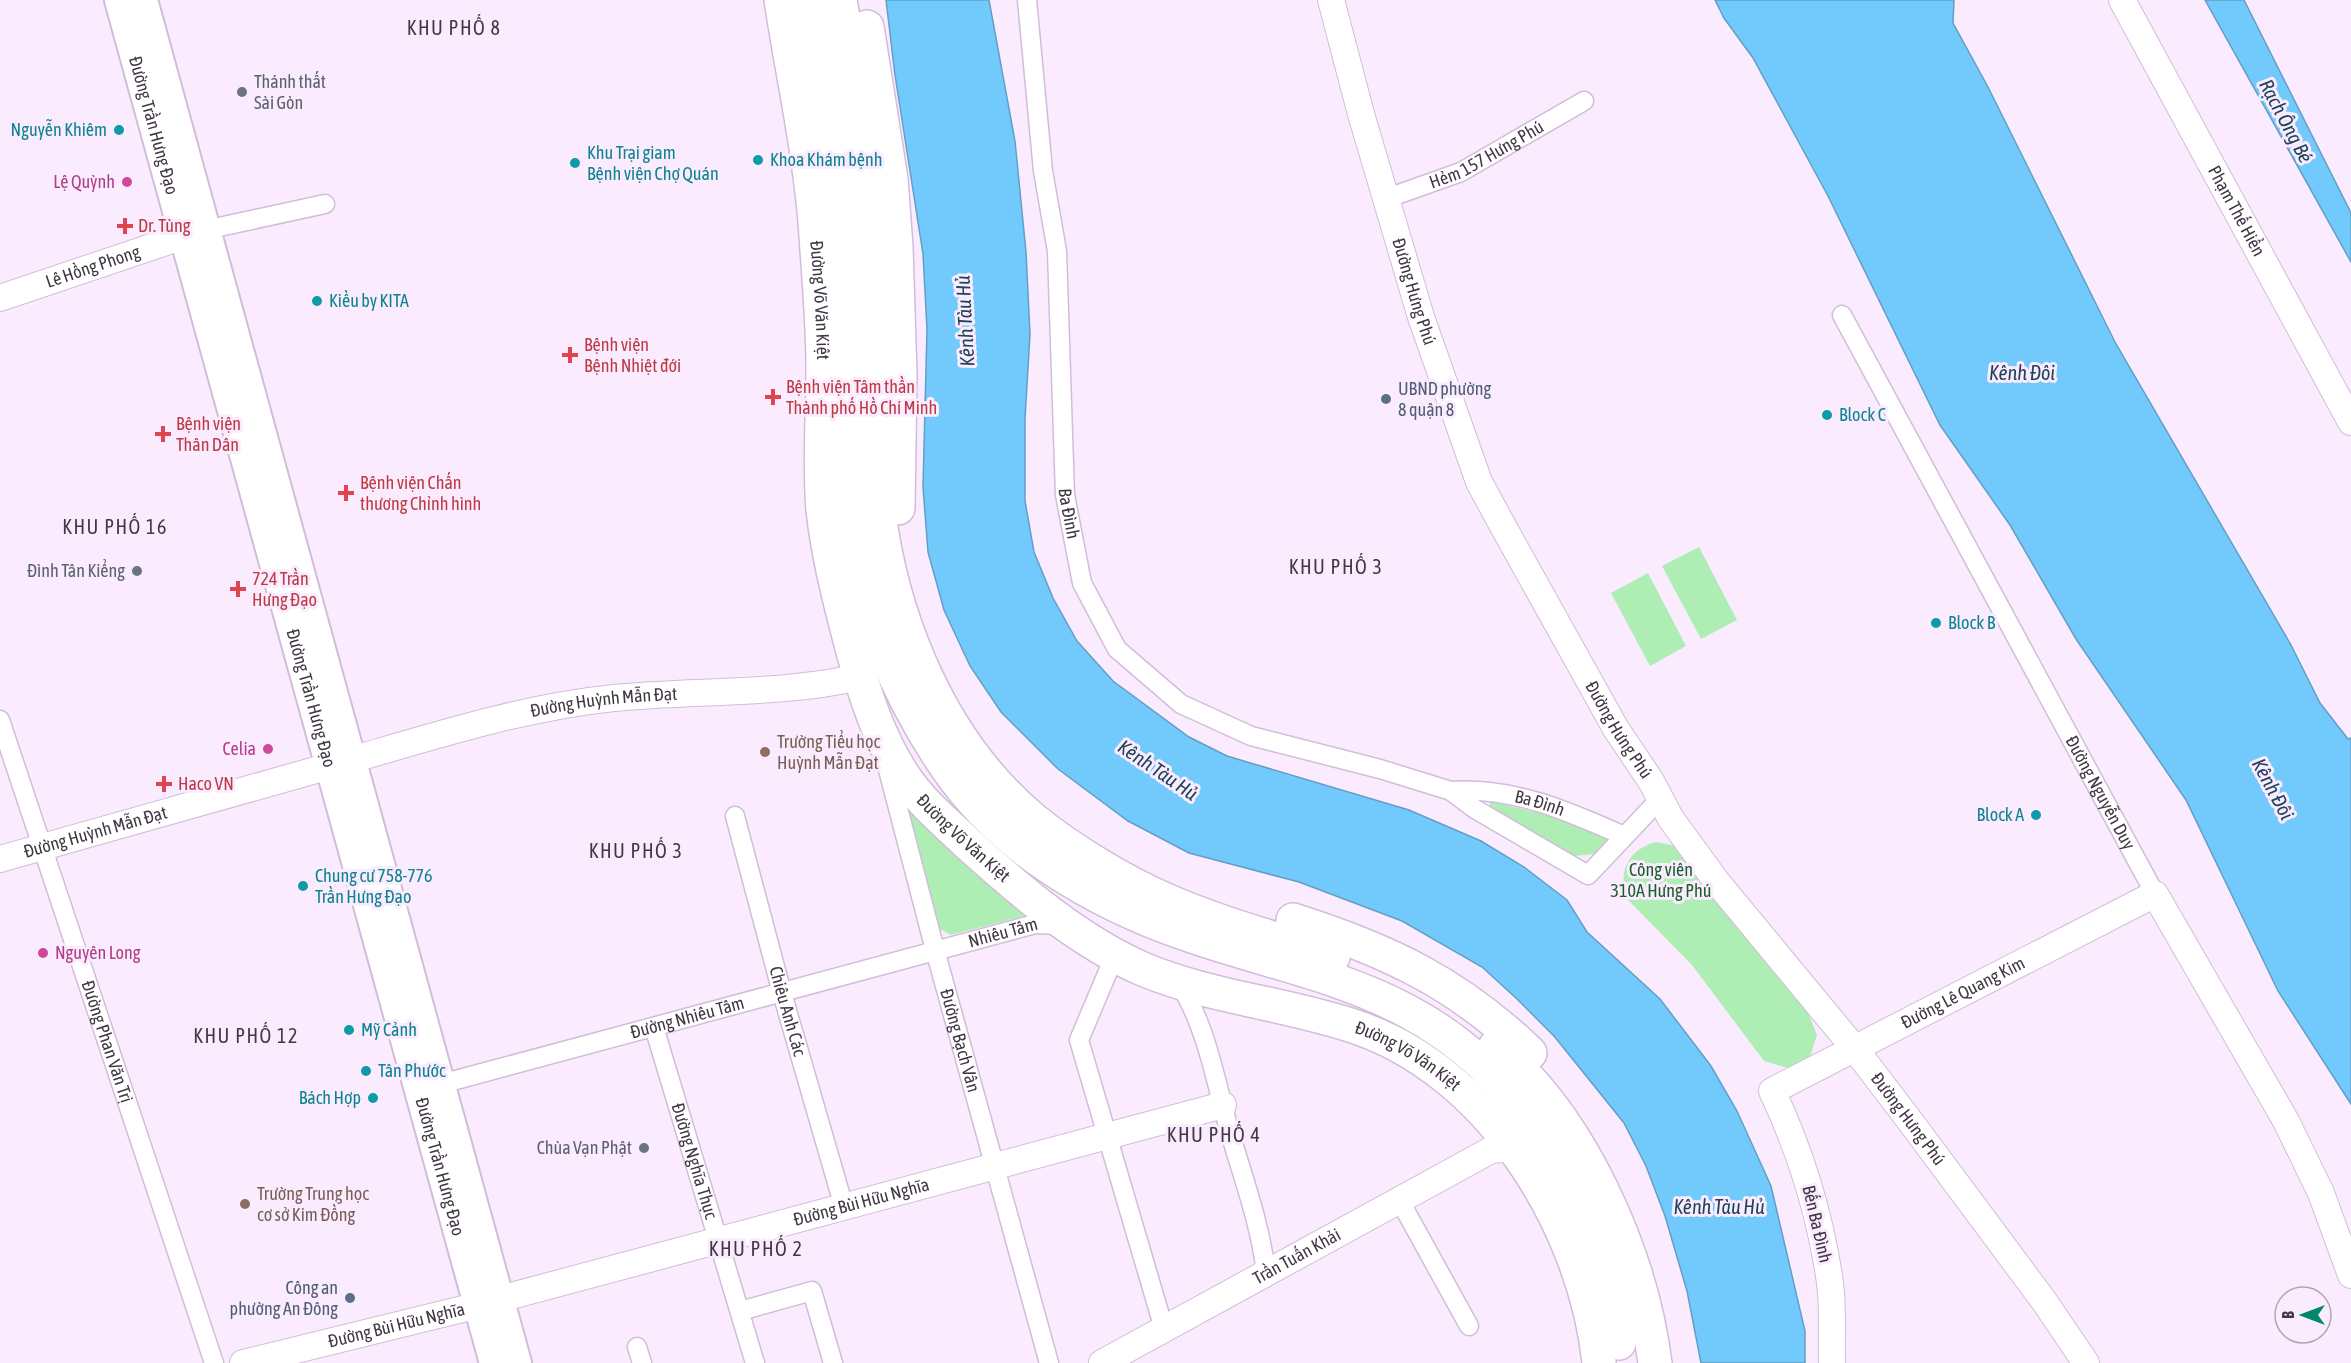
<svg xmlns="http://www.w3.org/2000/svg" width="2351" height="1363" font-family="'Asap Condensed',sans-serif">
  <style>
    .green { fill: #aeeeb4 }
    .water { fill: #72cafc; stroke: #649ec5; stroke-width: 1.5 }
    .lines { fill: none; stroke-linecap: round; stroke-linejoin: round }
    .street-casing { stroke: #d3bcd9; stroke-width: 21 }
    .secondary-casing { stroke: #d3bcd9; stroke-width: 28 }
    .primary-casing { stroke: #d3bcd9; stroke-width: 32 }
    .highway-casing { stroke: #d3bcd9; stroke-width: 36 }
    .street { stroke: #fff; stroke-width: 18 }
    .secondary { stroke: #fff; stroke-width: 26 }
    .primary { stroke: #fff; stroke-width: 28 }
    .highway { stroke: #fff; stroke-width: 33 }
    .worship-dot { fill: #6b7280; stroke: #faecfe; stroke-width: 2 }
    .culture-dot { fill: #0f9aa8; stroke: #faecfe; stroke-width: 2 }
    .hotel-dot { fill: #d1479c; stroke: #faecfe; stroke-width: 2 }
    .health-dot { fill: #e0444e; stroke: #faecfe; stroke-width: 2 }
    .service-dot { fill: #5c6f8a; stroke: #faecfe; stroke-width: 2 }
    .education-dot { fill: #8d6e63; stroke: #faecfe; stroke-width: 2 }
    .labels { text-anchor: middle; stroke-width: 6; stroke-linejoin: round; paint-order: stroke }
    .worship-label { font-size: 18px; fill: #5b616d; stroke: #faecfe; text-anchor: end }
    .street-label { font-size: 18px; fill: #423844; stroke: #faecfe }
    .culture-label { font-size: 18px; fill: #0d838f; stroke: #faecfe; text-anchor: start }
    .hotel-label { font-size: 18px; fill: #b23c85; stroke: #faecfe; text-anchor: end }
    .health-label { font-size: 18px; fill: #be3a42; stroke: #faecfe; text-anchor: start }
    .service-label { font-size: 18px; fill: #4e5e75; stroke: #faecfe; text-anchor: start }
    .education-label { font-size: 18px; fill: #785e54; stroke: #faecfe; text-anchor: start }
    .park-label { font-size: 18px; fill: #175f27; stroke: #faecfe }
    .neighbourhood-label { font-size: 20px; letter-spacing: 1.5px; fill: #423844; stroke: #faecfe }
    .water-label { font-size: 20px; font-style: italic; fill: #1e4459; stroke: #faecfe }
  </style>
  <rect width="100%" height="100%" fill="#faecfe"/>
  <g class="green">
    <path d="M1699 547 1737 620 1701 639 1662 566Z"/>
    <path d="M1648 573 1686 646 1650 666 1611 593Z"/>
    <path d="M901 786 1039 912 951 935 936 927Z"/>
    <path d="M1490 801 1563 819 1607 836 1610 843 1596 854 1574 856 1490 807Z"/>
    <path d="M1656 842 1676 846 1807 1010 1817 1035 1810 1057 1801 1066 1788 1068 1764 1061 1692 965 1628 900C1617 873 1627 850 1656 842Z"/>
  </g>
  <g class="water">
    <path d="M886 0H989L1015 141 1026 252 1030 334 1025 419V501L1034 552 1053 598 1077 641 1113 681 1189 737 1227 756 1409 810 1481 841 1524 867 1567 900 1587 932 1660 999 1711 1066 1737 1111 1771 1186 1805 1331V1363H1701L1687 1291 1665 1216 1646 1166 1624 1123 1554 1036 1517 999 1482 967 1402 921 1299 882 1189 853 1128 821 1058 769 1001 712 970 666 944 610 928 552 923 487 927 329 923 254 895 75Z"/>
    <path d="M1715 0H1954L1953 23 1988 87 2116 344 2291 645 2320 703 2348 739 2351 738V1104L2278 991 2186 800 2076 639 2010 525 1940 425 1828 196 1753 58 1724 18Z"/>
    <path d="M2205 0H2244L2351 213V262Z"/>
  </g>
  <g class="lines">
    <defs>
      <g id="street">
        <path id="s1" d="M1027 0 1043 171 1057 251 1065 495 1082 583 1117 649 1181 704 1251 736 1380 769 1451 791 1475 809 1588 875 1659 800"/>
        <path id="s2" d="M1385 199 1461 172 1584 101"/>
        <path d="M205 230 325 204"/>
        <path id="s3" d="M1842 315 2155 894"/>
        <path id="s4" d="M0 720 214 1363"/>
        <path id="s5" d="M887 766 935 950 1049 1363"/>
        <path id="s6" d="M1451 791C1514 787 1568 811 1624 836"/>
        <path id="s7" d="M735 816 782 993 844 1207"/>
        <path d="M1115 955 1079 1040 1164 1329"/>
        <path d="M1179 983C1206 1026 1215 1078 1228 1126 1242 1175 1260 1222 1266 1273"/>
        <path id="s8" d="M654 1027 755 1363"/>
        <path id="s9" d="M441 1084 1035 924 1061 925"/>
        <path d="M1400 1201 1469 1326"/>
        <path d="M740 1311 812 1291 833 1363"/>
        <path d="M637 1347 642 1363"/>
      </g>
      <g id="secondary">
        <path id="s10" d="M1331 0 1361 114 1421 317 1479 482 1504 528 1616 729 1651 781 1671 819 1717 882 1855 1049 1910 1121 2044 1301 2086 1363"/>
        <path id="s11" d="M2122 0 2351 422"/>
        <path id="s12" d="M0 298 184 236"/>
        <path id="s13" d="M351 760C437 735 525 707 614 698 695 690 780 695 860 677"/>
        <path id="s14" d="M0 859 330 766"/>
        <path id="s15" d="M500 1299 1223 1105"/>
        <path id="s16" d="M243 1363 479 1305"/>
        <path id="s17" d="M1102 1363 1491 1150 1513 1148"/>
        <path id="s18" d="M1832 1363C1831 1334 1834 1304 1829 1276 1819 1211 1800 1150 1772 1091L2155 894 2286 1121 2321 1193 2351 1275"/>
      </g>
      <g id="primary">
        <path id="s19" d="M119 0 494 1363"/>
        <path d="M143 0 517 1363"/>
      </g>
      <g id="highway">
        <path id="s20" d="M781 0C793 78 811 157 816 236 819 280 823 324 823 368 823 416 819 462 823 510 828 556 840 602 852 648 864 692 879 740 905 778 922 803 945 822 966 842 1019 890 1079 942 1145 970 1211 997 1282 1003 1350 1025 1488 1068 1585 1225 1599 1363"/>
        <path d="M808 0C822 80 839 160 844 241 850 333 840 429 849 519 858 604 899 698 947 768 1002 848 1095 903 1186 934 1259 960 1338 974 1407 1011 1535 1079 1593 1207 1619 1343"/>
        <path d="M840 0C854 82 868 167 873 251 878 325 871 399 875 473 883 600 934 737 1034 820 1071 850 1124 882 1168 901 1221 924 1278 939 1333 957"/>
        <path d="M867 27 891 179 896 247 900 376 898 508"/>
        <path d="M1293 920C1387 950 1458 983 1530 1053"/>
        <path d="M1495 1047C1582 1118 1641 1254 1655 1363"/>
      </g>
    </defs>
    <use href="#street" class="street-casing"/>
    <use href="#secondary" class="secondary-casing"/>
    <use href="#primary" class="primary-casing"/>
    <use href="#highway" class="highway-casing"/>
    <use href="#street" class="street"/>
    <use href="#secondary" class="secondary"/>
    <use href="#primary" class="primary"/>
    <use href="#highway" class="highway"/>
  </g>
  <g class="worship-dot">
    <circle cx="242" cy="92" r="6"/>
    <circle cx="137" cy="571" r="6"/>
    <circle cx="644" cy="1148" r="6"/>
  </g>
  <g class="culture-dot">
    <circle cx="119" cy="130" r="6"/>
    <circle cx="758" cy="160" r="6"/>
    <circle cx="575" cy="163" r="6"/>
    <circle cx="317" cy="301" r="6"/>
    <circle cx="1827" cy="415" r="6"/>
    <circle cx="1936" cy="623" r="6"/>
    <circle cx="2036" cy="815" r="6"/>
    <circle cx="303" cy="886" r="6"/>
    <circle cx="349" cy="1030" r="6"/>
    <circle cx="366" cy="1071" r="6"/>
    <circle cx="373" cy="1098" r="6"/>
  </g>
  <g class="hotel-dot">
    <circle cx="127" cy="182" r="6"/>
    <circle cx="268" cy="749" r="6"/>
    <circle cx="43" cy="953" r="6"/>
  </g>
  <g class="health-dot">
    <path d="M122 217h6v6h6v6h-6v6h-6v-6h-6v-6h6z"/>
    <path d="M567 346h6v6h6v6h-6v6h-6v-6h-6v-6h6z"/>
    <path d="M770 388h6v6h6v6h-6v6h-6v-6h-6v-6h6z"/>
    <path d="M160 425h6v6h6v6h-6v6h-6v-6h-6v-6h6z"/>
    <path d="M343 484h6v6h6v6h-6v6h-6v-6h-6v-6h6z"/>
    <path d="M235 580h6v6h6v6h-6v6h-6v-6h-6v-6h6z"/>
    <path d="M161 775h6v6h6v6h-6v6h-6v-6h-6v-6h6z"/>
  </g>
  <g class="service-dot">
    <circle cx="1386" cy="399" r="6"/>
    <circle cx="350" cy="1298" r="6"/>
  </g>
  <g class="education-dot">
    <circle cx="765" cy="752" r="6"/>
    <circle cx="245" cy="1204" r="6"/>
  </g>
  <g class="labels">
    <g class="worship-label">
      <text x="254" y="88" text-anchor="start">Thánh thất<tspan x="254" dy="21">Sài Gòn</tspan></text>
      <text x="125" y="577">Đình Tân Kiểng</text>
      <text x="632" y="1154">Chùa Vạn Phật</text>
    </g>
    <g class="street-label">
      <text dy="6" stroke="none"><textPath href="#s19" startOffset="130">Đường Trần Hưng Đạo</textPath></text>
      <text dy="6" stroke="none"><textPath href="#s2" startOffset="111">Hẻm 157 Hưng Phú</textPath></text>
      <text dy="6" stroke="none"><textPath href="#s11" startOffset="240">Phạm Thế Hiển</textPath></text>
      <text dy="6" stroke="none"><textPath href="#s12" startOffset="98">Lê Hồng Phong</textPath></text>
      <text dy="6" stroke="none"><textPath href="#s10" startOffset="303">Đường Hưng Phú</textPath></text>
      <text dy="6" stroke="none"><textPath href="#s20" startOffset="303">Đường Võ Văn Kiệt</textPath></text>
      <text dy="6" stroke="none"><textPath href="#s1" startOffset="516">Ba Đình</textPath></text>
      <text dy="6" stroke="none"><textPath href="#s19" startOffset="724">Đường Trần Hưng Đạo</textPath></text>
      <text dy="6" stroke="none"><textPath href="#s13" startOffset="260">Đường Huỳnh Mẫn Đạt</textPath></text>
      <text dy="6" stroke="none"><textPath href="#s10" startOffset="789">Đường Hưng Phú</textPath></text>
      <text dy="6" stroke="none"><textPath href="#s3" startOffset="543">Đường Nguyễn Duy</textPath></text>
      <text dy="6" stroke="none"><textPath href="#s6" startOffset="90">Ba Đình</textPath></text>
      <text dy="6" stroke="none"><textPath href="#s14" startOffset="99">Đường Huỳnh Mẫn Đạt</textPath></text>
      <text dy="6" stroke="none"><textPath href="#s20" startOffset="879">Đường Võ Văn Kiệt</textPath></text>
      <text dy="6" stroke="none"><textPath href="#s9" startOffset="582">Nhiêu Tâm</textPath></text>
      <text dy="6" stroke="none"><textPath href="#s18" startOffset="496">Đường Lê Quang Kim</textPath></text>
      <text dy="6" stroke="none"><textPath href="#s7" startOffset="202">Chiêu Anh Các</textPath></text>
      <text dy="6" stroke="none"><textPath href="#s9" startOffset="255">Đường Nhiêu Tâm</textPath></text>
      <text dy="6" stroke="none"><textPath href="#s4" startOffset="339">Đường Phan Văn Trị</textPath></text>
      <text dy="6" stroke="none"><textPath href="#s5" startOffset="284">Đường Bạch Vân</textPath></text>
      <text dy="6" stroke="none"><textPath href="#s20" startOffset="1383">Đường Võ Văn Kiệt</textPath></text>
      <text dy="6" stroke="none"><textPath href="#s10" startOffset="1275">Đường Hưng Phú</textPath></text>
      <text dy="6" stroke="none"><textPath href="#s8" startOffset="140">Đường Nghĩa Thục</textPath></text>
      <text dy="6" stroke="none"><textPath href="#s19" startOffset="1210">Đường Trần Hưng Đạo</textPath></text>
      <text dy="6" stroke="none"><textPath href="#s15" startOffset="374">Đường Bùi Hữu Nghĩa</textPath></text>
      <text transform="translate(1817 1224) rotate(77)" y="6">Bến Ba Đình</text>
      <text dy="6" stroke="none"><textPath href="#s17" startOffset="222">Trần Tuấn Khải</textPath></text>
      <text dy="6" stroke="none"><textPath href="#s16" startOffset="158">Đường Bùi Hữu Nghĩa</textPath></text>
    </g>
    <g class="culture-label">
      <text x="107" y="136" text-anchor="end">Nguyễn Khiêm</text>
      <text x="587" y="159">Khu Trại giam<tspan x="587" dy="21">Bệnh viện Chợ Quán</tspan></text>
      <text x="770" y="166">Khoa Khám bệnh</text>
      <text x="329" y="307">Kiều by KITA</text>
      <text x="1839" y="421">Block C</text>
      <text x="1948" y="629">Block B</text>
      <text x="2024" y="821" text-anchor="end">Block A</text>
      <text x="315" y="882">Chung cư 758-776<tspan x="315" dy="21">Trần Hưng Đạo</tspan></text>
      <text x="361" y="1036">Mỹ Cảnh</text>
      <text x="378" y="1077">Tân Phước</text>
      <text x="361" y="1104" text-anchor="end">Bách Hợp</text>
    </g>
    <g class="hotel-label">
      <text x="115" y="188">Lệ Quỳnh</text>
      <text x="256" y="755">Celia</text>
      <text x="55" y="959" text-anchor="start">Nguyên Long</text>
    </g>
    <g class="health-label">
      <text x="138" y="232">Dr. Tùng</text>
      <text x="584" y="351">Bệnh viện<tspan x="584" dy="21">Bệnh Nhiệt đới</tspan></text>
      <text x="786" y="393">Bệnh viện Tâm thần<tspan x="786" dy="21">Thành phố Hồ Chí Minh</tspan></text>
      <text x="176" y="430">Bệnh viện<tspan x="176" dy="21">Thân Dân</tspan></text>
      <text x="360" y="489">Bệnh viện Chấn<tspan x="360" dy="21">thương Chỉnh hình</tspan></text>
      <text x="252" y="585">724 Trần<tspan x="252" dy="21">Hưng Đạo</tspan></text>
      <text x="178" y="790">Haco VN</text>
    </g>
    <g class="service-label">
      <text x="1398" y="395">UBND phường<tspan x="1398" dy="21">8 quận 8</tspan></text>
      <text x="338" y="1294" text-anchor="end">Công an<tspan x="338" dy="21">phường An Đông</tspan></text>
    </g>
    <g class="education-label">
      <text x="777" y="748">Trường Tiểu học<tspan x="777" dy="21">Huỳnh Mẫn Đạt</tspan></text>
      <text x="257" y="1200">Trường Trung học<tspan x="257" dy="21">cơ sở Kim Đồng</tspan></text>
    </g>
    <g class="park-label">
      <text x="1661" y="876">Công viên<tspan x="1661" dy="21">310A Hưng Phú</tspan></text>
    </g>
    <g class="neighbourhood-label">
      <text x="454" y="35">KHU PHỐ 8</text>
      <text x="115" y="534">KHU PHỐ 16</text>
      <text x="1336" y="574">KHU PHỐ 3</text>
      <text x="636" y="858">KHU PHỐ 3</text>
      <text x="246" y="1043">KHU PHỐ 12</text>
      <text x="1214" y="1142">KHU PHỐ 4</text>
      <text x="756" y="1256">KHU PHỐ 2</text>
    </g>
    <g class="water-label">
      <text transform="translate(2286 121) rotate(62)" y="7">Rạch Ông Bé</text>
      <text transform="translate(965 321) rotate(-93)" y="7">Kênh Tàu Hủ</text>
      <text x="2022" y="380">Kênh Đôi</text>
      <text transform="translate(1158 770) rotate(34)" y="7">Kênh Tàu Hủ</text>
      <text transform="translate(2273 789) rotate(62)" y="7">Kênh Đôi</text>
      <text x="1719" y="1214">Kênh Tàu Hủ</text>
    </g>
  </g>
  <g transform="translate(2303 1315) rotate(270)"><circle r="28" fill="#faecfe" stroke="#b0a4b4" stroke-width="1.5"/>
  <path d="M0-4.5L10 22L0 15L-10 22Z" fill="#00876c"/>
  <text y="-9" font-size="16" font-weight="bold" text-anchor="middle" fill="#423844">B</text>
  </g>
</svg>
